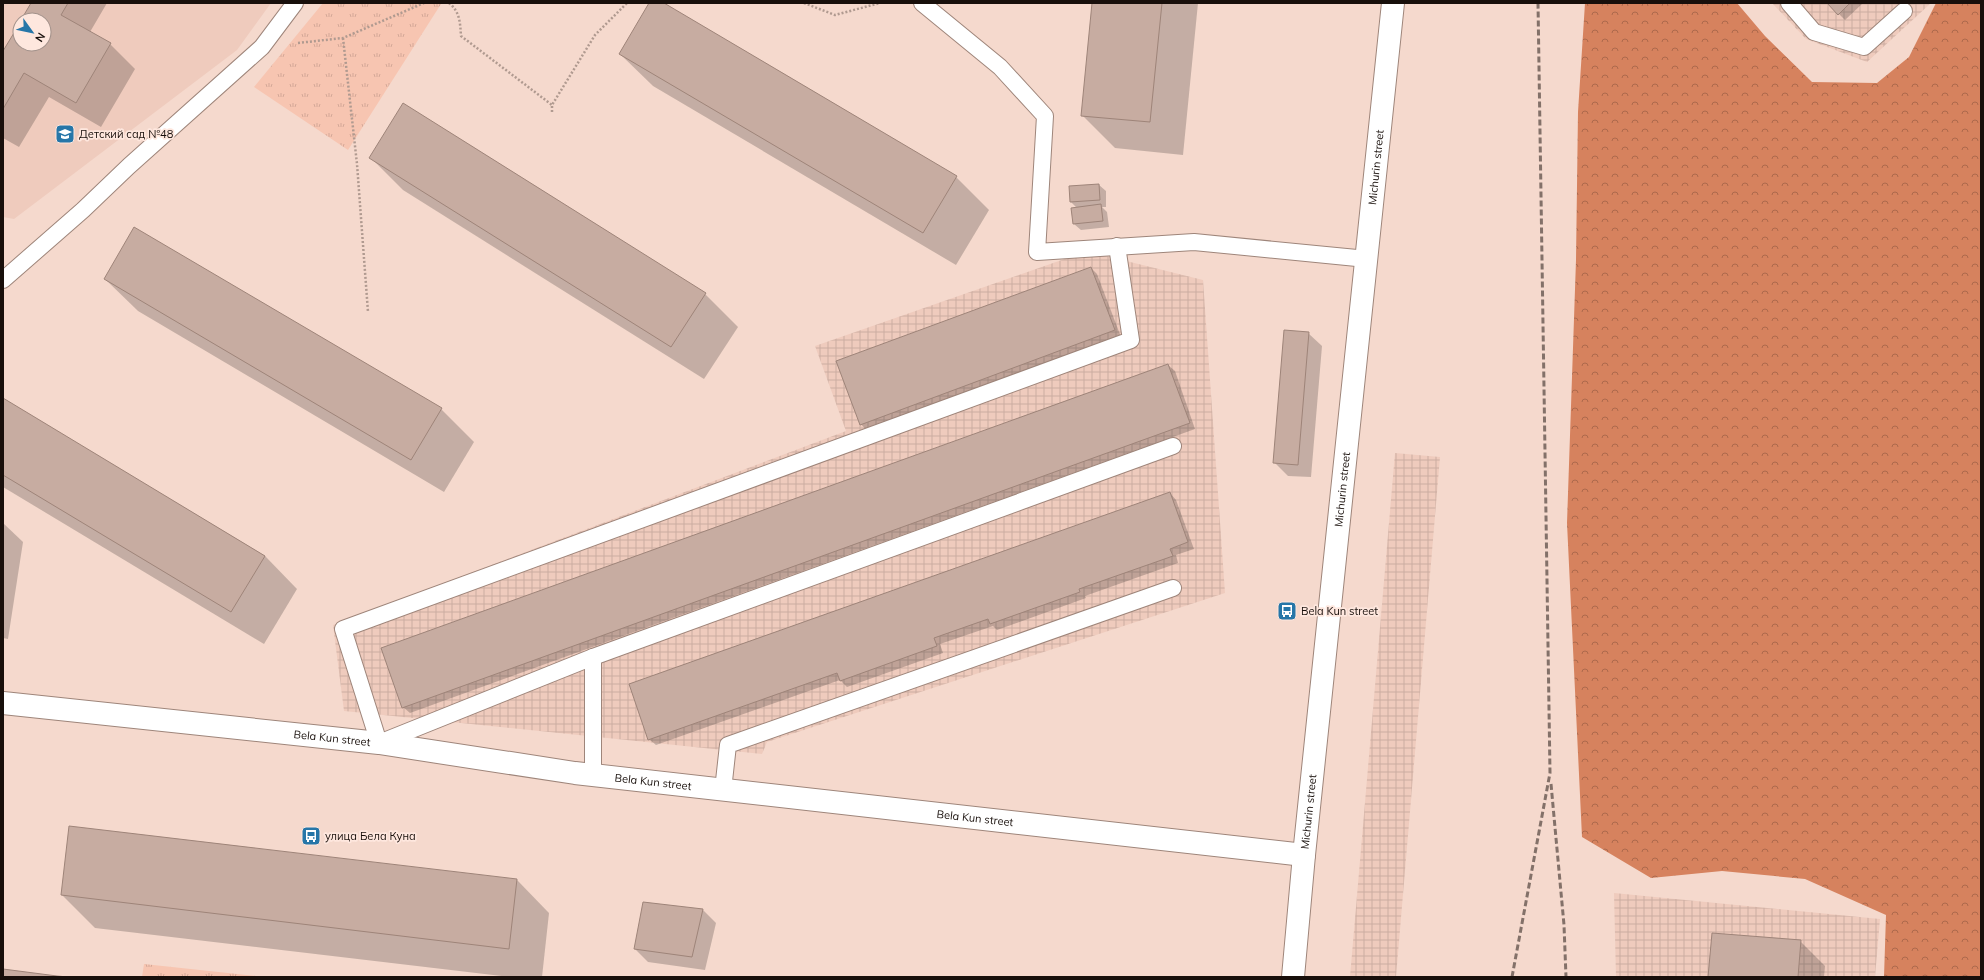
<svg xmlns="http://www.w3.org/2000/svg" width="1984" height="980" font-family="Mulish,sans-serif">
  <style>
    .built { fill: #efcbbd; fill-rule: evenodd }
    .industrial { fill: url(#industrial-grid) }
    .grass { fill: url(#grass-tufts) }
    .forest { fill: url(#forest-crowns) }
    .shadow { fill: #0003 }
    .building { fill: #c7aca1; stroke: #9e8479 }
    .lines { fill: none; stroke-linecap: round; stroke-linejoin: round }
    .lane-casing { stroke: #9e857a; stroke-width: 18 }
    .secondary-casing { stroke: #9e857a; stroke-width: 24 }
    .path { stroke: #b09a90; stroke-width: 2.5; stroke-dasharray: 2 2; stroke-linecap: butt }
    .lane { stroke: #fff; stroke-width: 16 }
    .secondary { stroke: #fff; stroke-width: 22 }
    .rail { stroke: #837169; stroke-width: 3; stroke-dasharray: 6 3; stroke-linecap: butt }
    .labels { text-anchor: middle; stroke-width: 3.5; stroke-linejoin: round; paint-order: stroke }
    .poi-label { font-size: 11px; fill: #180f0b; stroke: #fee7de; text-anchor: start }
    .street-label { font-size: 11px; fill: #180f0b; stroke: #fee7de }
  </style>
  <defs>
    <pattern id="industrial-grid" width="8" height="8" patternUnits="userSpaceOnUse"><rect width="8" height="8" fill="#efcbbd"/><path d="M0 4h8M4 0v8" fill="none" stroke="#ccada1"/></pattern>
    <pattern id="grass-tufts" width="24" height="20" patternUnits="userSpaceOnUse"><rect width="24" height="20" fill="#f7c5b1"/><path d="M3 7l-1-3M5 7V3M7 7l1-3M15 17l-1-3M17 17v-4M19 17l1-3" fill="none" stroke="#d3a897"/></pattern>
    <pattern id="forest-crowns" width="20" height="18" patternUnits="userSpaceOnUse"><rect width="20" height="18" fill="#d6825e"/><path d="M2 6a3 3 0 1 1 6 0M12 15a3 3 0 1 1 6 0" fill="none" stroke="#ad694c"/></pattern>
  </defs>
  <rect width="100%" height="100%" fill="#f5d9cd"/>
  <path class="built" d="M3 3H271L237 50 14 219 3 217ZM20 20H44V44H20Z"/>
  <g class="industrial">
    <path d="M1772 3H1931L1867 62 1806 39Z"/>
    <path d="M1076 255H1102L1203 280 1225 593 767 742 762 754 344 711 333 625 846 431 815 346Z"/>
    <path d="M1395 453 1440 457 1396 977H1350Z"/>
    <path d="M1614 893 1880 919 1875 977H1616Z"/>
  </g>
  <g class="grass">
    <path d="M323 3 441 4 348 150 254 87Z"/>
    <path d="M144 964 265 977H142Z"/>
  </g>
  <path class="forest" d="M1585 3H1737L1765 36 1812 82 1877 83 1909 57 1936 3H1981V977H1884L1886 915 1805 879 1722 871 1651 878 1582 837 1567 523 1576 260 1578 112Z"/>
  <g class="shadow">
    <path d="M32 3H107L90 32 110 44 135 69 101 127 49 97 19 147 3 138V53L20 25V44H44V20H23Z"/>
    <path d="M650 3H662L956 177 989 210 956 265 653 86 620 54Z"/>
    <path d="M1093 3H1198L1183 155 1115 148 1082 115Z"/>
    <path d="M1828 3H1863L1845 20Z"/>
    <path d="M370 157 705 294 738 327 704 379 403 190Z"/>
    <path d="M1099 185 1106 191V207H1102L1107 212 1109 227 1081 230 1074 224 1077 208 1071 202 1070 187Z"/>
    <path d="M1091 268 1097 274 1121 337 867 431 861 424Z"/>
    <path d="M105 279 441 409 474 442 444 492 138 311Z"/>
    <path d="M1308 333 1322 346 1311 477 1288 476 1274 462Z"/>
    <path d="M1168 365 1175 371 1195 429 410 713 403 707Z"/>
    <path d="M3 399 265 556 297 589 264 644 3 487Z"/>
    <path d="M1170 493 1176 500 1194 549 1176 555 1178 563 1085 596 1086 598 997 630 993 626 940 644 943 653 847 687 840 680 656 745 649 739Z"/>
    <path d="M3 523 23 542 8 639 3 638Z"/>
    <path d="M70 827 517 880 549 913 542 977H510L95 928 62 895Z"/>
    <path d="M703 910 716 923 705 970 648 962 635 949Z"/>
    <path d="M1800 941 1825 966 1824 977H1709Z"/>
  </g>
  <g class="building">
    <path d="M31 3H68L61 15 111 43 76 103 24 73 3 109V51L20 23V44H44V20H21Z"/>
    <path d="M649 3H664L957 176 923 233 619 54Z"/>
    <path d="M1092 3H1162L1150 122 1081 116Z"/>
    <path d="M1827 3H1850L1838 15Z"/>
    <path d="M403 103 706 293 671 347 369 158Z"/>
    <path d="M1099 184 1100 200 1070 202 1069 186Z"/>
    <path d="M1101 204 1103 221 1073 224 1071 208Z"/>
    <path d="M134 227 442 408 411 460 104 279Z"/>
    <path d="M1091 267 1115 330 860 425 836 361Z"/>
    <path d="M1284 330 1309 332 1298 465 1273 463Z"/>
    <path d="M1168 364 1190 423 402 708 381 648Z"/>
    <path d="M3 398 265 556 231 612 3 475Z"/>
    <path d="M1170 492 1188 542 1170 549 1173 556 1079 589 1080 592 990 624 988 619 934 638 937 646 840 681 837 673 648 740 629 684Z"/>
    <path d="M69 826 517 879 509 949 61 895Z"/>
    <path d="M643 902 703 909 692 957 634 949Z"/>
    <path d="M1712 933 1801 940 1798 977H1708Z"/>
    <path d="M3 969 57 976 68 977H3Z"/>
  </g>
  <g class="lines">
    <defs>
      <g id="lane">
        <path d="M922 3 1000 67 1045 116 1037 252 1194 242 1367 259"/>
        <path d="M1789 3 1814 32 1864 47 1904 11"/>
        <path d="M1117 246 1131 340 343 629 379 743 593 657 1173 446"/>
        <path d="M3 280 83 210 129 166 262 47 295 3"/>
        <path d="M593 775V657"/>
        <path d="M723 790 728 745 1173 588"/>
      </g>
      <g id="secondary">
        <path id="s1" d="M3 703 379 743 575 773 1304 855"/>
        <path id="s2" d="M1293 977 1304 855 1393 3"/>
      </g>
    </defs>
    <use href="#lane" class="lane-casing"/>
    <use href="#secondary" class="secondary-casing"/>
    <g class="path">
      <path d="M449 3C460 12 460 22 461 36L552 105"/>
      <path d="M804 3 835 15 880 3"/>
      <path d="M343 38 357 164 368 312"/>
      <path d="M298 43 343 38 424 3"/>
      <path d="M552 112V105L595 35 627 3"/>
    </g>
    <use href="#lane" class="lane"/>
    <use href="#secondary" class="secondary"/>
    <g class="rail">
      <path d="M1551 784 1564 925 1566 977"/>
      <path d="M1512 977 1550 773 1538 3"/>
    </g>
  </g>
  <defs>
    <symbol id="school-square" viewBox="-11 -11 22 22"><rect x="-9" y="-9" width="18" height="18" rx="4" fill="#2676a8" stroke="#fee7de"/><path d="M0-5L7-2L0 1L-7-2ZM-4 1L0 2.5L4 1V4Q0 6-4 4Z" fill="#fff"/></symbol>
    <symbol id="bus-square" viewBox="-11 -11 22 22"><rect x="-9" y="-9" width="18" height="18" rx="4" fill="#2676a8" stroke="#fee7de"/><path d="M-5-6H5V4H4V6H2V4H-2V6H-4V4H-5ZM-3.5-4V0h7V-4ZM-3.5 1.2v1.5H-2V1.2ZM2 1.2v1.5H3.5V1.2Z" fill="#fff"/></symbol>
  </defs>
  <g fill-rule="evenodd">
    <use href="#school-square" x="54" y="123" width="22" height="22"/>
    <use href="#bus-square" x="1276" y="600" width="22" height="22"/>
    <use href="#bus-square" x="300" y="825" width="22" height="22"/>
  </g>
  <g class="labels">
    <g class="poi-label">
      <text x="79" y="138">Детский сад №48</text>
      <text x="1301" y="615">Bela Kun street</text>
      <text x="325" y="840">улица Бела Куна</text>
    </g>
    <g class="street-label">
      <text dy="4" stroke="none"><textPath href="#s2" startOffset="814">Michurin street</textPath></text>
      <text dy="4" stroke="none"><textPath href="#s2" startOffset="490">Michurin street</textPath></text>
      <text dy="4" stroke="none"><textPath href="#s1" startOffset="331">Bela Kun street</textPath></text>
      <text dy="4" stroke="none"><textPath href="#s1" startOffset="655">Bela Kun street</textPath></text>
      <text dy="4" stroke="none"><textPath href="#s2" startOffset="166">Michurin street</textPath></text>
      <text dy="4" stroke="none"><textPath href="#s1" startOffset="979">Bela Kun street</textPath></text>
    </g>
  </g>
  <rect width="1984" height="980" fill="none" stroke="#180f0b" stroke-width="8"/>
  <g transform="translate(32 32) rotate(123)"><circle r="19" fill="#fee7de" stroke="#a2918a"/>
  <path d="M0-3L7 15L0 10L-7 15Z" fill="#2676a8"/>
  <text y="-6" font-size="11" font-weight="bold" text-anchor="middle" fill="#180f0b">N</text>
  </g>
</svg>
